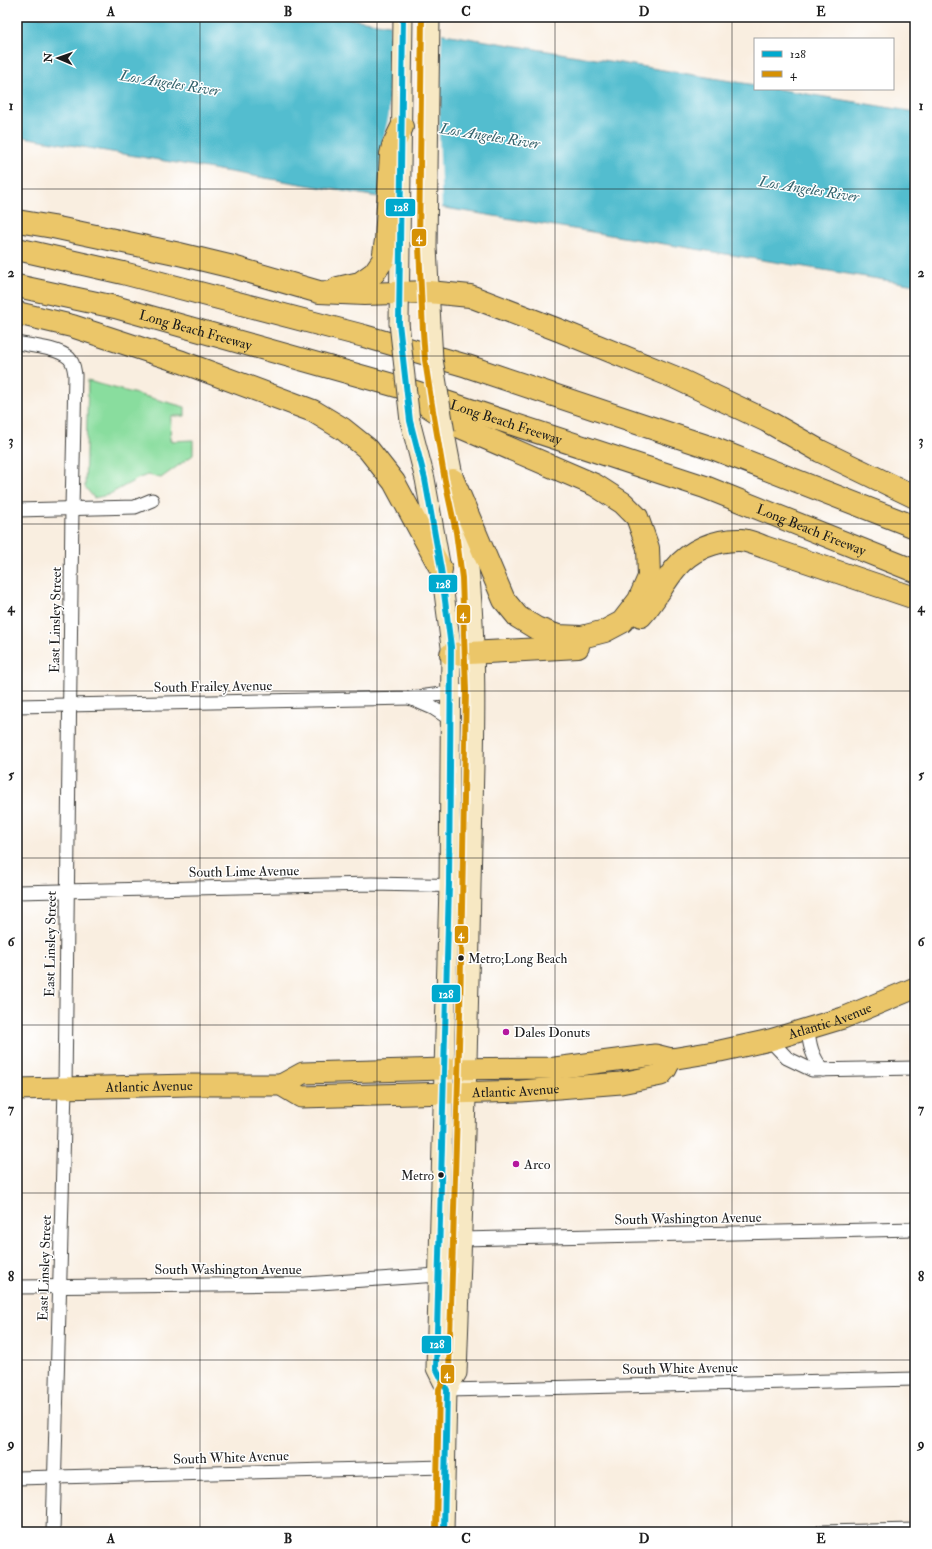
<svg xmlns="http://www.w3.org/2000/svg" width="932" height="1549" font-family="'IM FELL Double Pica',serif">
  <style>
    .green { fill: #89dd9e; stroke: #527c5d }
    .water { fill: #53bdcf; stroke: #386c76 }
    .pier { fill: #f9eee0 }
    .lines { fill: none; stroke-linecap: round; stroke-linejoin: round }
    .street-casing { stroke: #3d3c39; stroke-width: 15 }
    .secondary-casing { stroke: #3d3c39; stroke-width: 21 }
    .primary-casing { stroke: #3d3c39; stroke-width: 23 }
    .highway-casing { stroke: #3d3c39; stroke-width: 24 }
    .street { stroke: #fff; stroke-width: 13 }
    .secondary { stroke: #f7e8c3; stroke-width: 19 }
    .primary { stroke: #ebc669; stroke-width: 21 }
    .highway { stroke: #ebc669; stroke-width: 22 }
    .secondary-bridge-casing { stroke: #3d3c39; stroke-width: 21; stroke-linecap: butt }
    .secondary-bridge { stroke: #f7e8c3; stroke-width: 19 }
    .bus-1-casing { stroke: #fff; stroke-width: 9 }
    .bus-2-casing { stroke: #fff; stroke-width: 9 }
    .bus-1 { stroke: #00a9ce; stroke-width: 6 }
    .bus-2 { stroke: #d69104; stroke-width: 6 }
    .grid { fill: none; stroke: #1c1c1c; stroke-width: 1; stroke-opacity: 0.55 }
    .bus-dot { fill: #1c1c1c; stroke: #fff; stroke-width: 1.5 }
    .poi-dot { fill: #b5179e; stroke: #fff; stroke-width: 1.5 }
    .labels { text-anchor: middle; stroke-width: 3; stroke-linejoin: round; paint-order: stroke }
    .bus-label { font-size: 13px; fill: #1c1c1c; stroke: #fff; text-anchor: start }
    .street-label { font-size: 14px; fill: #1c1c1c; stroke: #fff }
    .poi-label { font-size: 14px; fill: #1c1c1c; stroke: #fff; text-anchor: start }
    .water-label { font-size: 15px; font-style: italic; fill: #35646d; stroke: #fff }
    .line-badge { stroke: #fff; stroke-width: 1.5 }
    .badge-label { font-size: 11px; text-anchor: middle; font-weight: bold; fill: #fff }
    .neatline { fill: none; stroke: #1c1c1c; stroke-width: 1.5 }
    .grid-label { font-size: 13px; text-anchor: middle; font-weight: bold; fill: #1c1c1c }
  </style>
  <rect width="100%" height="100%" fill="#fff"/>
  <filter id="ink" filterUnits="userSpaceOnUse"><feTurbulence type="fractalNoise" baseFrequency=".025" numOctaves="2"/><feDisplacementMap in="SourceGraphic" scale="8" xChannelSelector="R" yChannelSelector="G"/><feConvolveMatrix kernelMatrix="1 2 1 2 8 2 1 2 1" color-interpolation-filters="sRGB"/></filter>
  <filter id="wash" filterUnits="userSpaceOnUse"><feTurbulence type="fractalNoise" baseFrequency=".012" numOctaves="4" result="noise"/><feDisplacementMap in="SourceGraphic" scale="16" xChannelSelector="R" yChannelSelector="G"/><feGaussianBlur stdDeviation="0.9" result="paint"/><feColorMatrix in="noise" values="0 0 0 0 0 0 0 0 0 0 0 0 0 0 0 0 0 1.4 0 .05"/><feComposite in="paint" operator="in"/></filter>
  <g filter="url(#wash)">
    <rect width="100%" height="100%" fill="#f9eee0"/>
    <path class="green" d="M88 381 185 407V416H171L170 441 193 440V455L161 478 148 475 139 478 108 495 94 498 85 487Z"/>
    <path class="water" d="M17 17H340L755 85V89H777L915 112V285L378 197 17 136Z"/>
    <path class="pier" d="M390 23 442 31 439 130 442 209 380 199 382 146 389 114Z"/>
  </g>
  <g filter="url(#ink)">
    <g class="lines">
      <defs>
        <g id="street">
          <path d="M17 343C32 346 58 348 69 358 74 363 74 369 75 375L72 508 65 1088 53 1532"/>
          <path d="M17 510 135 507 152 500"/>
          <path d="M410 698 433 708 450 719"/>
          <path d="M17 706 410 698 474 690"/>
          <path d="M17 892 372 884 471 886"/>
          <path d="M808 1028C809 1044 812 1057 823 1070"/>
          <path d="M770 1040 787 1058 812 1070 915 1068"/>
          <path d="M462 1239 915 1229"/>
          <path d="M17 1287 305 1284 438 1275"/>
          <path d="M447 1390 915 1379"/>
          <path d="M17 1478 445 1467"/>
          <path d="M821 1532 915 1530"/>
        </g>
        <g id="secondary">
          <path d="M430 17 427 247 431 325"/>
          <path d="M399 323 403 17"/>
          <path d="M410 421 425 479 441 569 451 647 449 885 436 1368 447 1390 444 1532"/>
          <path d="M445 433C453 481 466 529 470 578 479 680 473 783 471 885 468 1048 463 1211 457 1373L447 1390"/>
        </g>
        <g id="primary">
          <path id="s1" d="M281 1085 303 1073 444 1069 555 1068 655 1055 671 1059 720 1051 770 1040 843 1018 915 988"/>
          <path id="s2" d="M17 1089 190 1085H281L301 1097 521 1091 621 1083 661 1075 666 1069 671 1059"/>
        </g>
        <g id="highway">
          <path d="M17 221 53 227 175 253 233 267 319 292 364 294 429 292 470 296 561 331 674 377 767 421 820 451 915 497"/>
          <path d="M17 249 123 273 364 336 467 366 715 449 915 527"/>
          <path id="s3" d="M17 286 115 307 400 387 705 487 915 571"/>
          <path d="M338 288 360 283 374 273 383 260 386 240 391 154 393 146 402 127"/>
          <path d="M17 313 72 326 182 362 313 411 343 429 368 449 394 482 441 569"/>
          <path d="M428 406 460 427 595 485 623 503 637 517 648 548 649 577 639 600 622 622 605 631 582 637 558 636 536 628 518 617 504 600 453 480"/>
          <path d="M641 616C654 602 663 584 675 569 690 550 716 539 741 540 748 541 757 544 764 547L915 598"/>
          <path d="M451 654 578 647"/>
        </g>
      </defs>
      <use href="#street" class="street-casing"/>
      <use href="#secondary" class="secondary-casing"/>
      <use href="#primary" class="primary-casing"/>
      <use href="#highway" class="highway-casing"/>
      <use href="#street" class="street"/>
      <use href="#secondary" class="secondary"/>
      <use href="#primary" class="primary"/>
      <use href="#highway" class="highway"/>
      <defs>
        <g id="secondary-bridge">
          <path d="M399 323 410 421"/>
          <path d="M431 325 433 359 445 433"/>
        </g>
      </defs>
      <use href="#secondary-bridge" class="secondary-bridge-casing"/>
      <use href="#secondary-bridge" class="secondary-bridge"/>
      <defs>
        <path id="bus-1" d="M403 17 399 323 410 421 425 479 441 569 451 647 449 885 436 1368 447 1390 444 1532"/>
        <path id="bus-2" d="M422 17 419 247 423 331 425 360 431 399 445 481 456 532 462 578 466 690 460 1015 449 1371 439 1389 436 1532"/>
      </defs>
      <use href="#bus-1" class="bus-1-casing"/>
      <use href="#bus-2" class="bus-2-casing"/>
      <use href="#bus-1" class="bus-1"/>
      <use href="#bus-2" class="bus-2"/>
    </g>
  </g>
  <path class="grid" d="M200 17V1532M377 17V1532M555 17V1532M732 17V1532M17 189H915M17 356H915M17 524H915M17 691H915M17 858H915M17 1025H915M17 1193H915M17 1360H915"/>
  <g class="bus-dot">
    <circle cx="461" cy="958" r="3.5"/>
    <circle cx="441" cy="1175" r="3.5"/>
  </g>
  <g class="poi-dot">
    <circle cx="506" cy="1032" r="4"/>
    <circle cx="516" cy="1164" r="4"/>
  </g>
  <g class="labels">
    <g class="bus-label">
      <text x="468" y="963">Metro;Long Beach</text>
      <text x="434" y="1180" text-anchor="end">Metro</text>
    </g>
    <g class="street-label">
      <text dy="5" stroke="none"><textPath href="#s3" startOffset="184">Long Beach Freeway</textPath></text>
      <text dy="5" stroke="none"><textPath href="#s3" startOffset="508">Long Beach Freeway</textPath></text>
      <text dy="5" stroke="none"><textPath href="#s3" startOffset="832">Long Beach Freeway</textPath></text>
      <text transform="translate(55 620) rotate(-89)" y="5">East Linsley Street</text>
      <text transform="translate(213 686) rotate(-1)" y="5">South Frailey Avenue</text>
      <text transform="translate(244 871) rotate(-1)" y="5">South Lime Avenue</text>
      <text transform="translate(50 944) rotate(-89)" y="5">East Linsley Street</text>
      <text dy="5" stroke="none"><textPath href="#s1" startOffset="558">Atlantic Avenue</textPath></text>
      <text dy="5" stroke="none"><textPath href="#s2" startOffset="132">Atlantic Avenue</textPath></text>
      <text dy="5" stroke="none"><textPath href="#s2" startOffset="502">Atlantic Avenue</textPath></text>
      <text transform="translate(688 1218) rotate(-1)" y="5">South Washington Avenue</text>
      <text transform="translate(44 1268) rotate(-88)" y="5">East Linsley Street</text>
      <text x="228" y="1274">South Washington Avenue</text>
      <text transform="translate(680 1368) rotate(-1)" y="5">South White Avenue</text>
      <text transform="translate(231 1457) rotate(-2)" y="5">South White Avenue</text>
    </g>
    <g class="poi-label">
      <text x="514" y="1037">Dales Donuts</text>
      <text x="524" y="1169">Arco</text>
    </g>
    <g class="water-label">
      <text transform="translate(170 83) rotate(9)" y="5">Los Angeles River</text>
      <text transform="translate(490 136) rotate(9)" y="5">Los Angeles River</text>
      <text transform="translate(809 189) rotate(9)" y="5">Los Angeles River</text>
    </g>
  </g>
  <g class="line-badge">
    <rect x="385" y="198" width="31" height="19" rx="4" fill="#00a9ce"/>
    <rect x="411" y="228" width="16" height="19" rx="4" fill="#d69104"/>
    <rect x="428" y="574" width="30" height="19" rx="4" fill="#00a9ce"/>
    <rect x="456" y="604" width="15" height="20" rx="4" fill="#d69104"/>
    <rect x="454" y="925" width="15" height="19" rx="4" fill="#d69104"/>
    <rect x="431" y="984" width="30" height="19" rx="4" fill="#00a9ce"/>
    <rect x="421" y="1335" width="31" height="19" rx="4" fill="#00a9ce"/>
    <rect x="440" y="1364" width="15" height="20" rx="4" fill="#d69104"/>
  </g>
  <g class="badge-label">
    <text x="401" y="211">128</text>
    <text x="419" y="241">4</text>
    <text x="443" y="588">128</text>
    <text x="463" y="618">4</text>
    <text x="461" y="938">4</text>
    <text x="446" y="998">128</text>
    <text x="437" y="1348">128</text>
    <text x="447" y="1378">4</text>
  </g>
  <rect width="932" height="1549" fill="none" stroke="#fff" stroke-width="44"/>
  <rect x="754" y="38" width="140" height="52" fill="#ffffff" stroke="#a4a4a4"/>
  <rect x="762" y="51" width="20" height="6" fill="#00a9ce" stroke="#a4a4a4"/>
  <text x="790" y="58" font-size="12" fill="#1c1c1c">128</text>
  <rect x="762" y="71" width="20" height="6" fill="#d69104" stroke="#a4a4a4"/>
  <text x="790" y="78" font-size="12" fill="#1c1c1c">4</text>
  <g transform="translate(58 58) rotate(272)" stroke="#ffffff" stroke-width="3" paint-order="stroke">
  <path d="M0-3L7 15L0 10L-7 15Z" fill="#1c1c1c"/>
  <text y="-6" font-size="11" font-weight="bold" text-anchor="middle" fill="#1c1c1c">N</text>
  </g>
  <rect x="22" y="22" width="888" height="1505" class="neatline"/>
  <g class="grid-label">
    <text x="111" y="16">A</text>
    <text x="288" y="16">B</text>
    <text x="466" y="16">C</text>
    <text x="644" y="16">D</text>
    <text x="821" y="16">E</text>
    <text x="11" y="110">1</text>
    <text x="921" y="110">1</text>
    <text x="11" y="277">2</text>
    <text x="921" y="277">2</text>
    <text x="11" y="445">3</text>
    <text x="921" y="445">3</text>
    <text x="11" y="612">4</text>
    <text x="921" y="612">4</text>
    <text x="11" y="779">5</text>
    <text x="921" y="779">5</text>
    <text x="11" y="946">6</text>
    <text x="921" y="946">6</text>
    <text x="11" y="1113">7</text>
    <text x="921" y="1113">7</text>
    <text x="11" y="1281">8</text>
    <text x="921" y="1281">8</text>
    <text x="11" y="1448">9</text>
    <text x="921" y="1448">9</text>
    <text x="111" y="1543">A</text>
    <text x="288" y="1543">B</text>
    <text x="466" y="1543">C</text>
    <text x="644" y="1543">D</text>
    <text x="821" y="1543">E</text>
  </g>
</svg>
